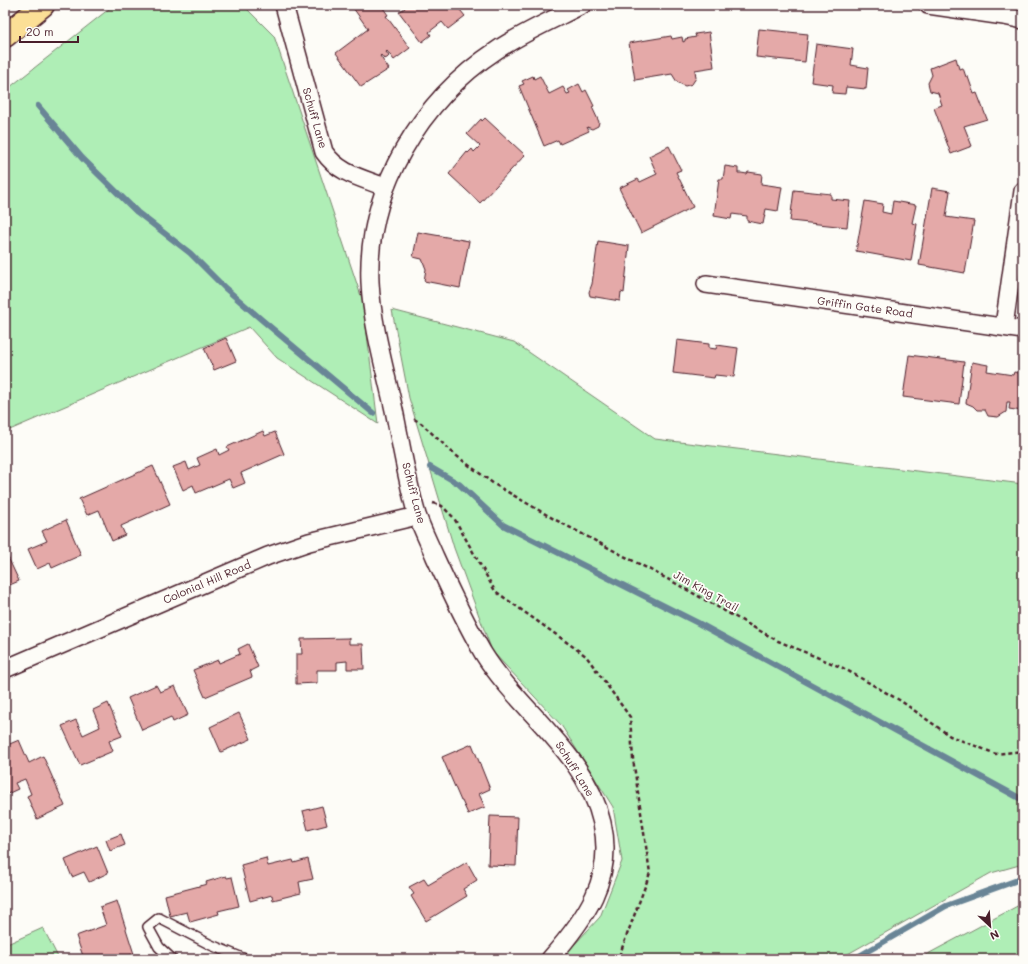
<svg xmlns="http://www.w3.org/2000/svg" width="1028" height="964" font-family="Mali,sans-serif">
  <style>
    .green { fill: #afeeb6; stroke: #7c8670 }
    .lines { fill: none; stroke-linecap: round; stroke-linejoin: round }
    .stream { stroke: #698596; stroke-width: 6 }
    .building { fill: #e4a9a8; stroke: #4a1f2b }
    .service-casing { stroke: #4a1f2b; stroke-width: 12 }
    .minor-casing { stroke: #4a1f2b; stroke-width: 20 }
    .motorway-casing { stroke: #4a1f2b; stroke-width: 25 }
    .path { stroke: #4a1f2b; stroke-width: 2.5; stroke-dasharray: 4 3; stroke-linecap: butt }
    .service { stroke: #fdfcf7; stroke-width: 9 }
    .minor { stroke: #fdfcf7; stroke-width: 17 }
    .motorway { stroke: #fbdf96; stroke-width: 22 }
    .labels { text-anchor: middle; stroke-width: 3.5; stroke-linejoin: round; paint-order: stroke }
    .street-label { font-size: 11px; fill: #4a1f2b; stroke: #fdfcf7 }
  </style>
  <rect width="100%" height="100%" fill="#fdfcf7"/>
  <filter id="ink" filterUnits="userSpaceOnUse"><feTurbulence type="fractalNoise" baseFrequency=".025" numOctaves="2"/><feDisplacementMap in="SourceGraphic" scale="8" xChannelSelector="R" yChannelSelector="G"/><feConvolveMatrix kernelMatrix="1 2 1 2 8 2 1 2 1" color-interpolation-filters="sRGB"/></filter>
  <g filter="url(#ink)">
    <g class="green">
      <path d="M114 5H243L274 36 363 302 378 424 277 358 249 327 5 432V91Z"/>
      <path d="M392 310 514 342 655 439 1023 484V864L991 873 839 959H561L600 917 622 861 613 807 561 725 492 651 454 548 409 398Z"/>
      <path d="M1023 903V959H919L924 956Z"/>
      <path d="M43 928 59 959H5V945Z"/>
    </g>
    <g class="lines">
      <g class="stream">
        <path d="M38 106 82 158 137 212 190 253 225 288 262 320 373 413"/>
        <path d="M430 467 459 484 503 525 698 623 1023 800"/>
        <path d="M854 959 946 906 1023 878"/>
      </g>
    </g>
    <g class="building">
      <path d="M351 5H381L388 15 386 16 410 48 394 60 387 51 386 52 389 56 387 58 384 59 381 55 380 56 389 69 361 87 336 53 368 29Z"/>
      <path d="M456 5 465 16 448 29 442 22 429 32 431 35 422 42 399 12 405 8 404 5Z"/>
      <path d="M759 29 808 34 805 62 756 57Z"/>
      <path d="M709 32 714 67 695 70 696 78 692 84 685 86 677 82 672 74 635 80 629 43 671 36 672 39 682 37 683 42 685 41V39L696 37 695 34Z"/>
      <path d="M816 44 853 49 851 65 868 68 866 89 846 87 845 94 832 93 833 85 811 82Z"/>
      <path d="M956 58 959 69 963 68 966 77H968L974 94 977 93 987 119 964 126 972 146 951 154 934 108 942 105 938 93 930 91 928 83 932 75 930 68Z"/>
      <path d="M533 76 534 79 540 76 549 94 563 87 567 94 570 93 568 90 579 84 583 92 586 90 594 106 592 107 599 122 598 126 592 129 587 127 589 131 560 144 558 140 544 146 519 86 524 84 522 81Z"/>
      <path d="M485 118 525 155 480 203 449 174 467 152 468 153 472 149 474 152 480 146 467 134 481 119 482 121Z"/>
      <path d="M669 146 681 170 676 172 693 207 641 233 619 188 638 179 640 182 657 174 649 156Z"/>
      <path d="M725 166 738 168V173H741L747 174 748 172 762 174 761 184 782 187 778 211 766 209 763 224 747 221V216L732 214 731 219 714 216 719 179H723Z"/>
      <path d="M932 188 950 191 946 217 974 221 965 273 919 265Z"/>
      <path d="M794 190 831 194V199L850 201 847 227 790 221Z"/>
      <path d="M865 201 883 204 882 212 891 214 893 201 916 205 912 223 917 224 911 261 856 251Z"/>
      <path d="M418 232 469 241 460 288 424 281 426 269 422 259 413 257Z"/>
      <path d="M598 241 629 246 624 293 621 292 620 301 590 296 589 292 592 284Z"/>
      <path d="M226 338 236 361 214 370 204 348Z"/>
      <path d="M677 340 709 344V348L716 349 717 345 738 348 734 377 715 375 714 378 673 373Z"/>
      <path d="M909 355 964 362 959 404 903 397Z"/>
      <path d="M972 362 988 365 987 371 1013 375 1014 372 1023 374 1022 411 1009 409 1010 402H1007L1006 412 998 417 988 416 985 410H977L973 406 966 403Z"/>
      <path d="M263 431 265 436 275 432 284 454 241 473 245 483 233 488 229 479 196 493 193 485 183 490 173 467 186 462 189 470 200 465 197 458 217 449 219 455 229 450 227 447Z"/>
      <path d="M153 466 170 504 121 526 125 535 112 541 99 510 87 515 79 499Z"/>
      <path d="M66 520 81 555 52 568 50 563 37 569 28 549 47 541 42 531Z"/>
      <path d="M5 551 19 581 5 587Z"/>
      <path d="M349 638V644H363L364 669H347V661L337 662V670H317V683L296 684V654H302L301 639Z"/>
      <path d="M248 644 258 667 250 671 252 677 205 697 193 670 218 660 219 663 240 654 238 649Z"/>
      <path d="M156 685 160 692 175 686 188 715 173 722 171 717 142 730 128 698Z"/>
      <path d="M108 703 122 736 109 741 113 751 80 765 62 726 76 720 83 735 100 727 93 710Z"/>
      <path d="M239 713 251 739 221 752 210 727Z"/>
      <path d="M19 740 29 763 43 756 65 806 37 819 27 796 31 794 25 779 15 783 18 789 5 795V746Z"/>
      <path d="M472 744 490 789 479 794 485 807 468 814 462 801H461L442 757Z"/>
      <path d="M322 806 327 825 308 830 303 811Z"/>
      <path d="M490 816 518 817 516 866 488 865Z"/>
      <path d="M121 834 125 845 110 851 106 840Z"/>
      <path d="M97 846 108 873 89 882 84 872 72 877 65 860Z"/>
      <path d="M266 858 268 866 293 860 294 863 308 859 313 879 299 882 301 893 273 900 272 895 250 901 241 865Z"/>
      <path d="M467 862 477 880 463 889 467 896 426 921 411 896 414 894 409 887 424 879 428 885Z"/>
      <path d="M226 876 227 878 232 877 239 906 218 911 219 914 190 922 187 912 170 916 165 895 207 884 206 882Z"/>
      <path d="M117 901 134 954 118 959H84L76 936 106 925 100 907Z"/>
    </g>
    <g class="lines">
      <defs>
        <path id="service" d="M172 959 159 947 148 927 159 918 211 945 245 959"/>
        <g id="minor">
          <path d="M284 5 324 152C339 174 362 178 385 187"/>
          <path d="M928 5 1004 16 1023 20"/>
          <path d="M706 284 1023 330"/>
          <path d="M1004 326 1023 191"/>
          <path d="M5 669 268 556 309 542 417 516"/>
          <path d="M550 959C585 919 615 878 602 823 586 752 519 711 483 653 465 622 450 590 435 557 429 543 422 529 417 515 407 482 401 444 394 410 385 369 372 325 370 282 366 189 421 100 497 50 524 32 554 19 582 5"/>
        </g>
        <path id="motorway" d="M5 36 43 5"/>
      </defs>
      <use href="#service" class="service-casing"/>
      <use href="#minor" class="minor-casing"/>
      <use href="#motorway" class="motorway-casing"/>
      <g class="path">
        <path d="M414 419 421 423 454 454 494 484 554 519 675 583 778 641 843 668 901 701 950 736 996 754 1023 751"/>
        <path d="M433 503 442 506 454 518 495 591 586 656 630 717 633 759 650 873 618 959"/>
      </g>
      <use href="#service" class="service"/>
      <use href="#minor" class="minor"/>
      <use href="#motorway" class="motorway"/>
    </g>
  </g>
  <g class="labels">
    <g class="street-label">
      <text transform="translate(315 118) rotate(74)" y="4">Schuff Lane</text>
      <text transform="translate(865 307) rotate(8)" y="4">Griffin Gate Road</text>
      <text transform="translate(414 493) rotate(75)" y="4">Schuff Lane</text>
      <text transform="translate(207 582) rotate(-23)" y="4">Colonial Hill Road</text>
      <text transform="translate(706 591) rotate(29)" y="4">Jim King Trail</text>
      <text transform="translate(575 769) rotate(58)" y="4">Schuff Lane</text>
    </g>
  </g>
  <rect width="1028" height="964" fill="none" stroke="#fdfcf7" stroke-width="20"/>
  <rect x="10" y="10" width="1008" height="944" fill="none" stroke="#4a1f2b" stroke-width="1.5" filter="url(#ink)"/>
  <g transform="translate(990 926) rotate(154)" stroke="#fdfcf7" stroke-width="3" paint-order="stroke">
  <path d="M0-3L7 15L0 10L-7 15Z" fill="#4a1f2b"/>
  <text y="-6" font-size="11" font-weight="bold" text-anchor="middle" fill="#4a1f2b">N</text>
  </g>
  <path d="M20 36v6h58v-6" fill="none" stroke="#4a1f2b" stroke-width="2"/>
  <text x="26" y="36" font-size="12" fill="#4a1f2b" stroke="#fdfcf7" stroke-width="3" paint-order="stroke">20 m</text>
</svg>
